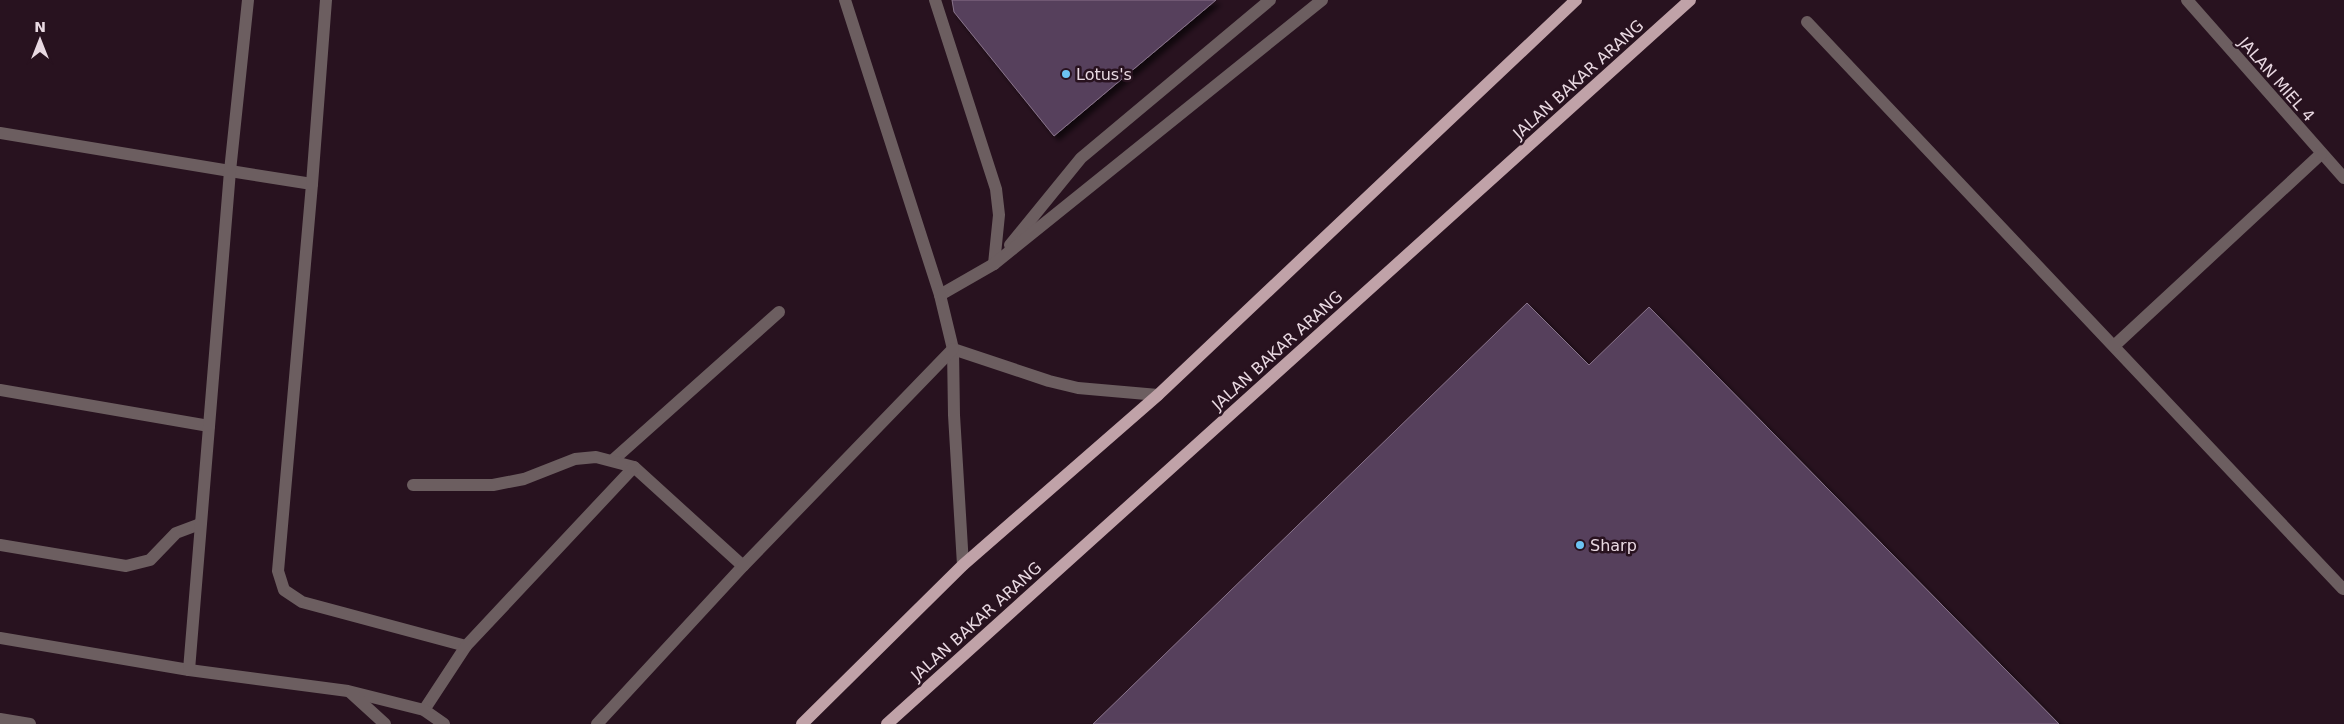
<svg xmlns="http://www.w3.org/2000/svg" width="2344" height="724" font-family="'DejaVu Sans',sans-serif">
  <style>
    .building { fill: #573f5b; stroke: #89758c; filter: url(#shadow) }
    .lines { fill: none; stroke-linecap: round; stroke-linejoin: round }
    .lane { stroke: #6c5e60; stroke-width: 12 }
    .street { stroke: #6c5e60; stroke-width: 12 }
    .primary { stroke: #c0a2a8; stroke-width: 12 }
    .poi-dot { fill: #6cc3f2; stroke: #28121f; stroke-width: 2 }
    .labels { text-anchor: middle; stroke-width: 5; stroke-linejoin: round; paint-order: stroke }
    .poi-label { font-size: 16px; fill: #e9d9e2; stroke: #28121f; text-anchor: start }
    .street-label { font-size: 16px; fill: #e9d9e2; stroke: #28121f }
  </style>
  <defs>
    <filter id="shadow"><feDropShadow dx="4.5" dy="4.5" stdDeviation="2.5" flood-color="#0009"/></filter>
  </defs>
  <rect width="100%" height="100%" fill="#28121f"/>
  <g class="building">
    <path d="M952 0H1216L1054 136 954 12Z"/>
    <path d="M1527 303 1589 365 1649 307 2059 724H1093Z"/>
  </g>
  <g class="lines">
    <g class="lane">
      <path d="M935 0 996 189 999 215 994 264"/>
      <path d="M1807 22 2343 589"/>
      <path d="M230 171 312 184 278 571 284 590 302 602 466 646"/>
      <path d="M312 184 326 0"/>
      <path d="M1010 245 1081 158 1270 0"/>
      <path d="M940 295 994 264 1322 0"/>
      <path d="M0 390 209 426"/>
      <path d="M613 460 779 312"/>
      <path d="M413 485H493L524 479 575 459 596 457 634 467 743 566"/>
      <path d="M0 545 126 566 150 560 176 533 200 524"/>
      <path d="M424 710 466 646 634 467"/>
      <path d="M0 719 30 724"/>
    </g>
    <g class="street">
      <path d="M845 0 940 295 953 349 954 415 963 565"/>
      <path d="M2187 0 2344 178"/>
      <path d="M0 133 230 171"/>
      <path d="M2114 346 2321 154"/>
      <path d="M953 349 1049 381 1078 388 1158 395"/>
      <path d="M0 638 189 670 348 691 424 710 444 724"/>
      <path d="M189 670 230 171 248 0"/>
      <path d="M350 692 385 724"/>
      <path d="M597 724 743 566 953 349"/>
    </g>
    <g class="primary">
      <path d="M802 724 963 565 1158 395 1576 0"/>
      <path d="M887 724 1690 0"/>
    </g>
  </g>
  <g class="poi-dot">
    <circle cx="1066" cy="74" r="5"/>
    <circle cx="1580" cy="545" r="5"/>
  </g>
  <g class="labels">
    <g class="poi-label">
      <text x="1076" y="80">Lotus's</text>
      <text x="1590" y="551">Sharp</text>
    </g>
    <g class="street-label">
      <text transform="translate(1578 79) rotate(-42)" y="6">JALAN BAKAR ARANG</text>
      <text transform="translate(2277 79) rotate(49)" y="6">JALAN MIEL 4</text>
      <text transform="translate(1277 350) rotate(-42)" y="6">JALAN BAKAR ARANG</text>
      <text transform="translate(976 621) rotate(-42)" y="6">JALAN BAKAR ARANG</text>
    </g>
  </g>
  <g transform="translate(40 40)" stroke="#28121f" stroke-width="4" paint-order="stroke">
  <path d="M0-4L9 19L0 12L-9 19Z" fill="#e9d9e2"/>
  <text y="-8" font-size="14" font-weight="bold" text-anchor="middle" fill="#e9d9e2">N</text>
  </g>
</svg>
